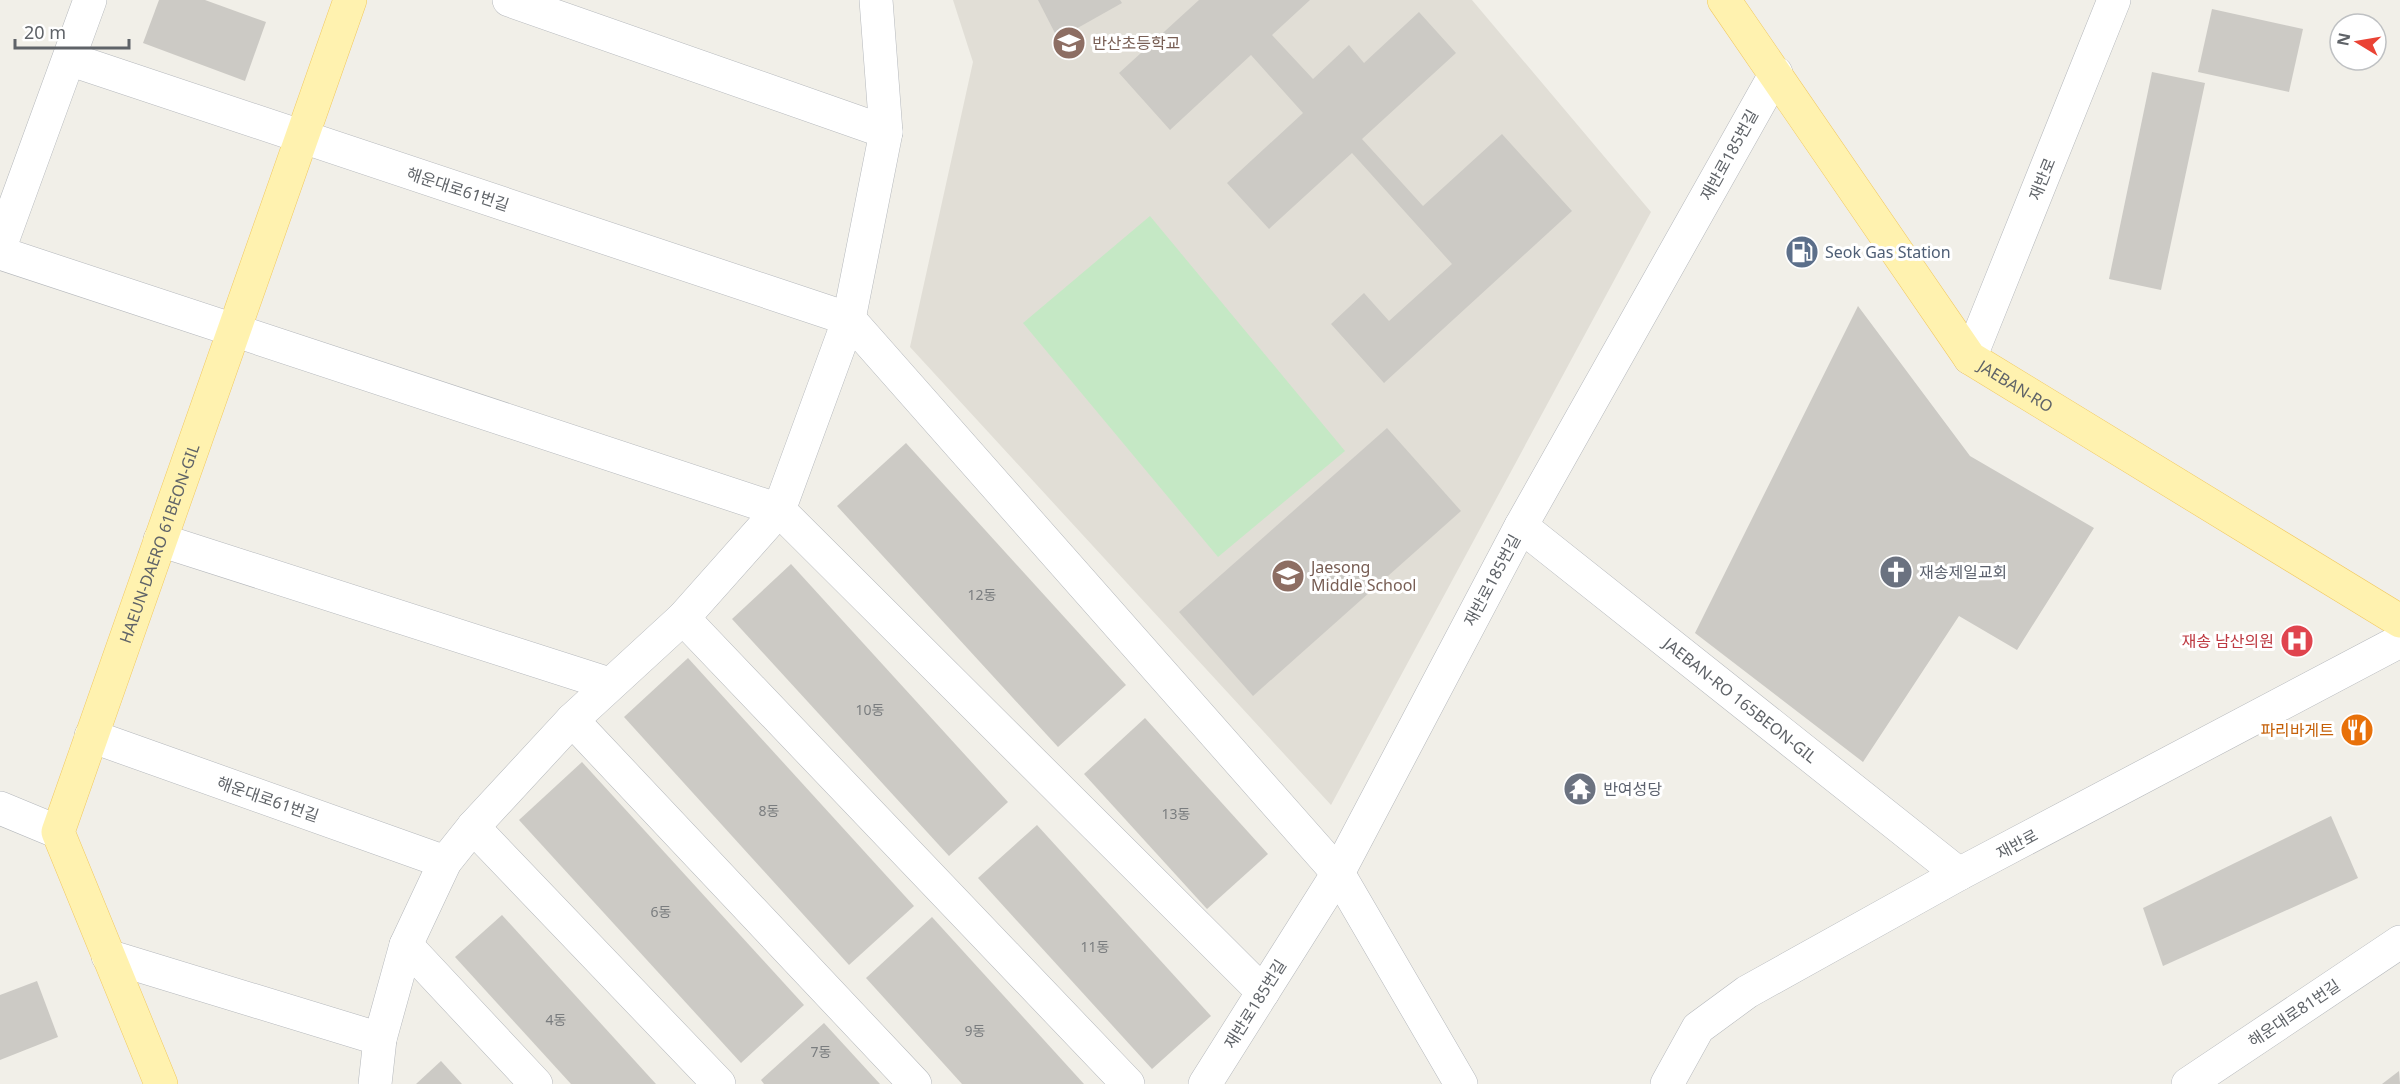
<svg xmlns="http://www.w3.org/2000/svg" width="2400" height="1084" font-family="'Noto Sans','Noto Sans KR',sans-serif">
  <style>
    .education { fill: #e1ded6 }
    .pitch { fill: #c5e8c5 }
    .building { fill: #cccac5 }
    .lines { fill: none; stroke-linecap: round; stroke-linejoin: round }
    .minor-casing { stroke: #b5b8bc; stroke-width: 34 }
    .major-casing { stroke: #f2c960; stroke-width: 34 }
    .minor { stroke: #fff; stroke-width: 33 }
    .major { stroke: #fff2af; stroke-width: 33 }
    .labels { text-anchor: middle; stroke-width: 6; stroke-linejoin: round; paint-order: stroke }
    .number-label { font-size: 14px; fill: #7a7d7f }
    .education-label { font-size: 16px; fill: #785e54; stroke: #fff; text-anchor: start }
    .street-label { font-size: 16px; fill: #5f6368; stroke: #fff }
    .service-label { font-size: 16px; fill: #4e5e75; stroke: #fff; text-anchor: start }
    .worship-label { font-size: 16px; fill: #5b616d; stroke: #fff; text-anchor: start }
    .health-label { font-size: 16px; fill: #be3a42; stroke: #fff; text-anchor: end }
    .food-label { font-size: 16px; fill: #c56008; stroke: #fff; text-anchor: end }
  </style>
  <rect width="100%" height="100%" fill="#f1efe8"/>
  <path class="education" d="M953 0H1472L1651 212 1331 805 910 347 973 62Z"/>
  <path class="pitch" d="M1150 216 1345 451 1218 557 1023 323Z"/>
  <g class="building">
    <path d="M159 0H205L266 22 245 81 143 43Z"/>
    <path d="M1038 0H1120L1122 3 1058 39Z"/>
    <path d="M1199 0H1310L1272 35 1313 79 1349 45 1364 63 1419 12 1456 53 1362 139 1423 206 1502 134 1572 211 1384 383 1331 324 1364 293 1389 321 1452 264 1352 153 1269 229 1227 183 1303 113 1251 55 1170 130 1119 73Z"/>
    <path d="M2212 9 2303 29 2289 92 2198 72Z"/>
    <path d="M2152 72 2205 83 2161 290 2109 279Z"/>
    <path d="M1858 306 1970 456 2094 528 2017 650 1959 616 1863 762 1695 633Z"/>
    <path d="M1387 428 1461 511 1253 696 1179 612Z"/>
    <path d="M906 443 1126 685 1058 747 837 506Z"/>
    <path d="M791 564 1008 802 949 856 732 619Z"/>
    <path d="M688 658 914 906 849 965 624 717Z"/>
    <path d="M1145 718 1268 854 1207 909 1084 774Z"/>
    <path d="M582 762 804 1005 741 1063 519 820Z"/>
    <path d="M2331 816 2358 878 2163 966 2143 908Z"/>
    <path d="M1037 825 1211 1016 1152 1069 978 878Z"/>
    <path d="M502 915 656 1084H571L455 957Z"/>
    <path d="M932 917 1084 1084H962L866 978Z"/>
    <path d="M37 981 58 1037 0 1060V995Z"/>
    <path d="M824 1023 880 1084H764L761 1080Z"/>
    <path d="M441 1061 462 1084H416Z"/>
    <path d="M2399 1071 2400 1084H2382Z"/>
  </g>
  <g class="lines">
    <defs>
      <g id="minor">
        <path d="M509 0 886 132"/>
        <path d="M69 59 849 319 1338 873 1461 1084"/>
        <path d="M0 247 90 0"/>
        <path d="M0 253 779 510 1263 992"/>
        <path d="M1970 358 2114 0"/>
        <path id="s1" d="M1521 526 1959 874"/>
        <path d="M160 540 609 684"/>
        <path d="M683 618 1128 1084"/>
        <path d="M572 720 915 1084"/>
        <path d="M91 736 445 862"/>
        <path d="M0 808 58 832"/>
        <path d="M473 827 719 1084"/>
        <path d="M406 945 536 1084"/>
        <path d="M108 956 380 1039"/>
        <path d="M375 1084 380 1039 406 945 445 862 473 827 572 720 683 618 779 510 849 319 886 132 876 0"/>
        <path d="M1205 1084 1338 873 1521 526 1776 73"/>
        <path d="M1667 1084 1698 1028 1747 992 1959 874 2400 641"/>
        <path d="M2188 1084 2400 942"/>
      </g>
      <g id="major">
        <path id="s2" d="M1724 0 1970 358 2400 621"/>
        <path id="s3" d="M161 1084 58 832 350 0"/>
      </g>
    </defs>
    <use href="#minor" class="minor-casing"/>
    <use href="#major" class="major-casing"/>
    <use href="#minor" class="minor"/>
    <use href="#major" class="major"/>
  </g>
  <defs>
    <symbol id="school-disc" viewBox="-11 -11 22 22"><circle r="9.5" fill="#8d6e63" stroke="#fff"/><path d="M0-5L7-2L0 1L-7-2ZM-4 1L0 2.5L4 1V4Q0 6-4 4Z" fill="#fff"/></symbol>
    <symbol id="fuel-disc" viewBox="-11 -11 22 22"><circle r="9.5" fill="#5c6f8a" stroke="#fff"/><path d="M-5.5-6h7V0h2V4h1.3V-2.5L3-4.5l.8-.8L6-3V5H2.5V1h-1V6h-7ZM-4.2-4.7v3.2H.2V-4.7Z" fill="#fff"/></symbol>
    <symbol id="church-disc" viewBox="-11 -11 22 22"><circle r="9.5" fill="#6b7280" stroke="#fff"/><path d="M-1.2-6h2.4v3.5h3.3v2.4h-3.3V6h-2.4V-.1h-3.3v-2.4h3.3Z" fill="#fff"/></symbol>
    <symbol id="hospital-disc" viewBox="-11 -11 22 22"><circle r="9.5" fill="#e0444e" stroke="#fff"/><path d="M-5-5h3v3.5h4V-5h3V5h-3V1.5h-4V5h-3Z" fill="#fff"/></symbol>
    <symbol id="restaurant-disc" viewBox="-11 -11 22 22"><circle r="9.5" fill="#e8710a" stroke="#fff"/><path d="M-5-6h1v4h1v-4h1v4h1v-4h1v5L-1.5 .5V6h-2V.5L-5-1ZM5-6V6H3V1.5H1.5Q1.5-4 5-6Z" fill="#fff"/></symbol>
    <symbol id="temple-disc" viewBox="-11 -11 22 22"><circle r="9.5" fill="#6b7280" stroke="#fff"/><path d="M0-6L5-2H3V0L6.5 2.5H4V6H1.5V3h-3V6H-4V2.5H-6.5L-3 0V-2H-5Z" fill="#fff"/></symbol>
  </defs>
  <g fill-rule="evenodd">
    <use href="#school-disc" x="1050" y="24" width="38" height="38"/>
    <use href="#fuel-disc" x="1783" y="233" width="38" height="38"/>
    <use href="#church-disc" x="1877" y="553" width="38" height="38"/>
    <use href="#school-disc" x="1269" y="557" width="38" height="38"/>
    <use href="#hospital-disc" x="2278" y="622" width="38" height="38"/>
    <use href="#restaurant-disc" x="2338" y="711" width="38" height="38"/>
    <use href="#temple-disc" x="1561" y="770" width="38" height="38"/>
  </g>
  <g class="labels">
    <g class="number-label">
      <text x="982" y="600">12동</text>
      <text x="870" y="715">10동</text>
      <text x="769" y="816">8동</text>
      <text x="1176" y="819">13동</text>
      <text x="661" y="917">6동</text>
      <text x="1095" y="952">11동</text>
      <text x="556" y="1025">4동</text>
      <text x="975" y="1036">9동</text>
      <text x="821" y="1057">7동</text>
    </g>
    <g class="education-label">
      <text x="1092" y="49">반산초등학교</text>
      <text x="1311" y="573">Jaesong<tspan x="1311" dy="18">Middle School</tspan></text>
    </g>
    <g class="street-label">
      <text transform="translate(1729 155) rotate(-61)" y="6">재반로185번길</text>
      <text transform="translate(2042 179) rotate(-68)" y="6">재반로</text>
      <text transform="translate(458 189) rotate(18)" y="6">해운대로61번길</text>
      <text dy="6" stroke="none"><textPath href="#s2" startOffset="488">JAEBAN-RO</textPath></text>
      <text dy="6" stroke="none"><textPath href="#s3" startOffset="578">HAEUN-DAERO 61BEON-GIL</textPath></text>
      <text transform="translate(1492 580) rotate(-62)" y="6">재반로185번길</text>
      <text dy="6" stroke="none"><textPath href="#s1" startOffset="280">JAEBAN-RO 165BEON-GIL</textPath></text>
      <text transform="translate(268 799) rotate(19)" y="6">해운대로61번길</text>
      <text transform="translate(2017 844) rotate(-28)" y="6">재반로</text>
      <text transform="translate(1255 1004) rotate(-58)" y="6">재반로185번길</text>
      <text transform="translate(2294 1013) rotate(-34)" y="6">해운대로81번길</text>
    </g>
    <g class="service-label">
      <text x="1825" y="258">Seok Gas Station</text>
    </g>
    <g class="worship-label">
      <text x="1919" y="578">재송제일교회</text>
      <text x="1603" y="795">반여성당</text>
    </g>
    <g class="health-label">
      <text x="2274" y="647">재송 남산의원</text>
    </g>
    <g class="food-label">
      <text x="2334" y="736">파리바게트</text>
    </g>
  </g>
  <g transform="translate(2358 42) rotate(281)"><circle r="28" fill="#ffffff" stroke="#bfc1c3" stroke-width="1.5"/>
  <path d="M0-4.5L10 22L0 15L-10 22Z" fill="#ea4335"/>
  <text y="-9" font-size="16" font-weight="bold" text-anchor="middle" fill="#5f6368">N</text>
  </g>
  <path d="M15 39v9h114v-9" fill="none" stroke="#5f6368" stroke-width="3"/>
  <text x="24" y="39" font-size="18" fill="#5f6368" stroke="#ffffff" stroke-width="4.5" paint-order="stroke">20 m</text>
</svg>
